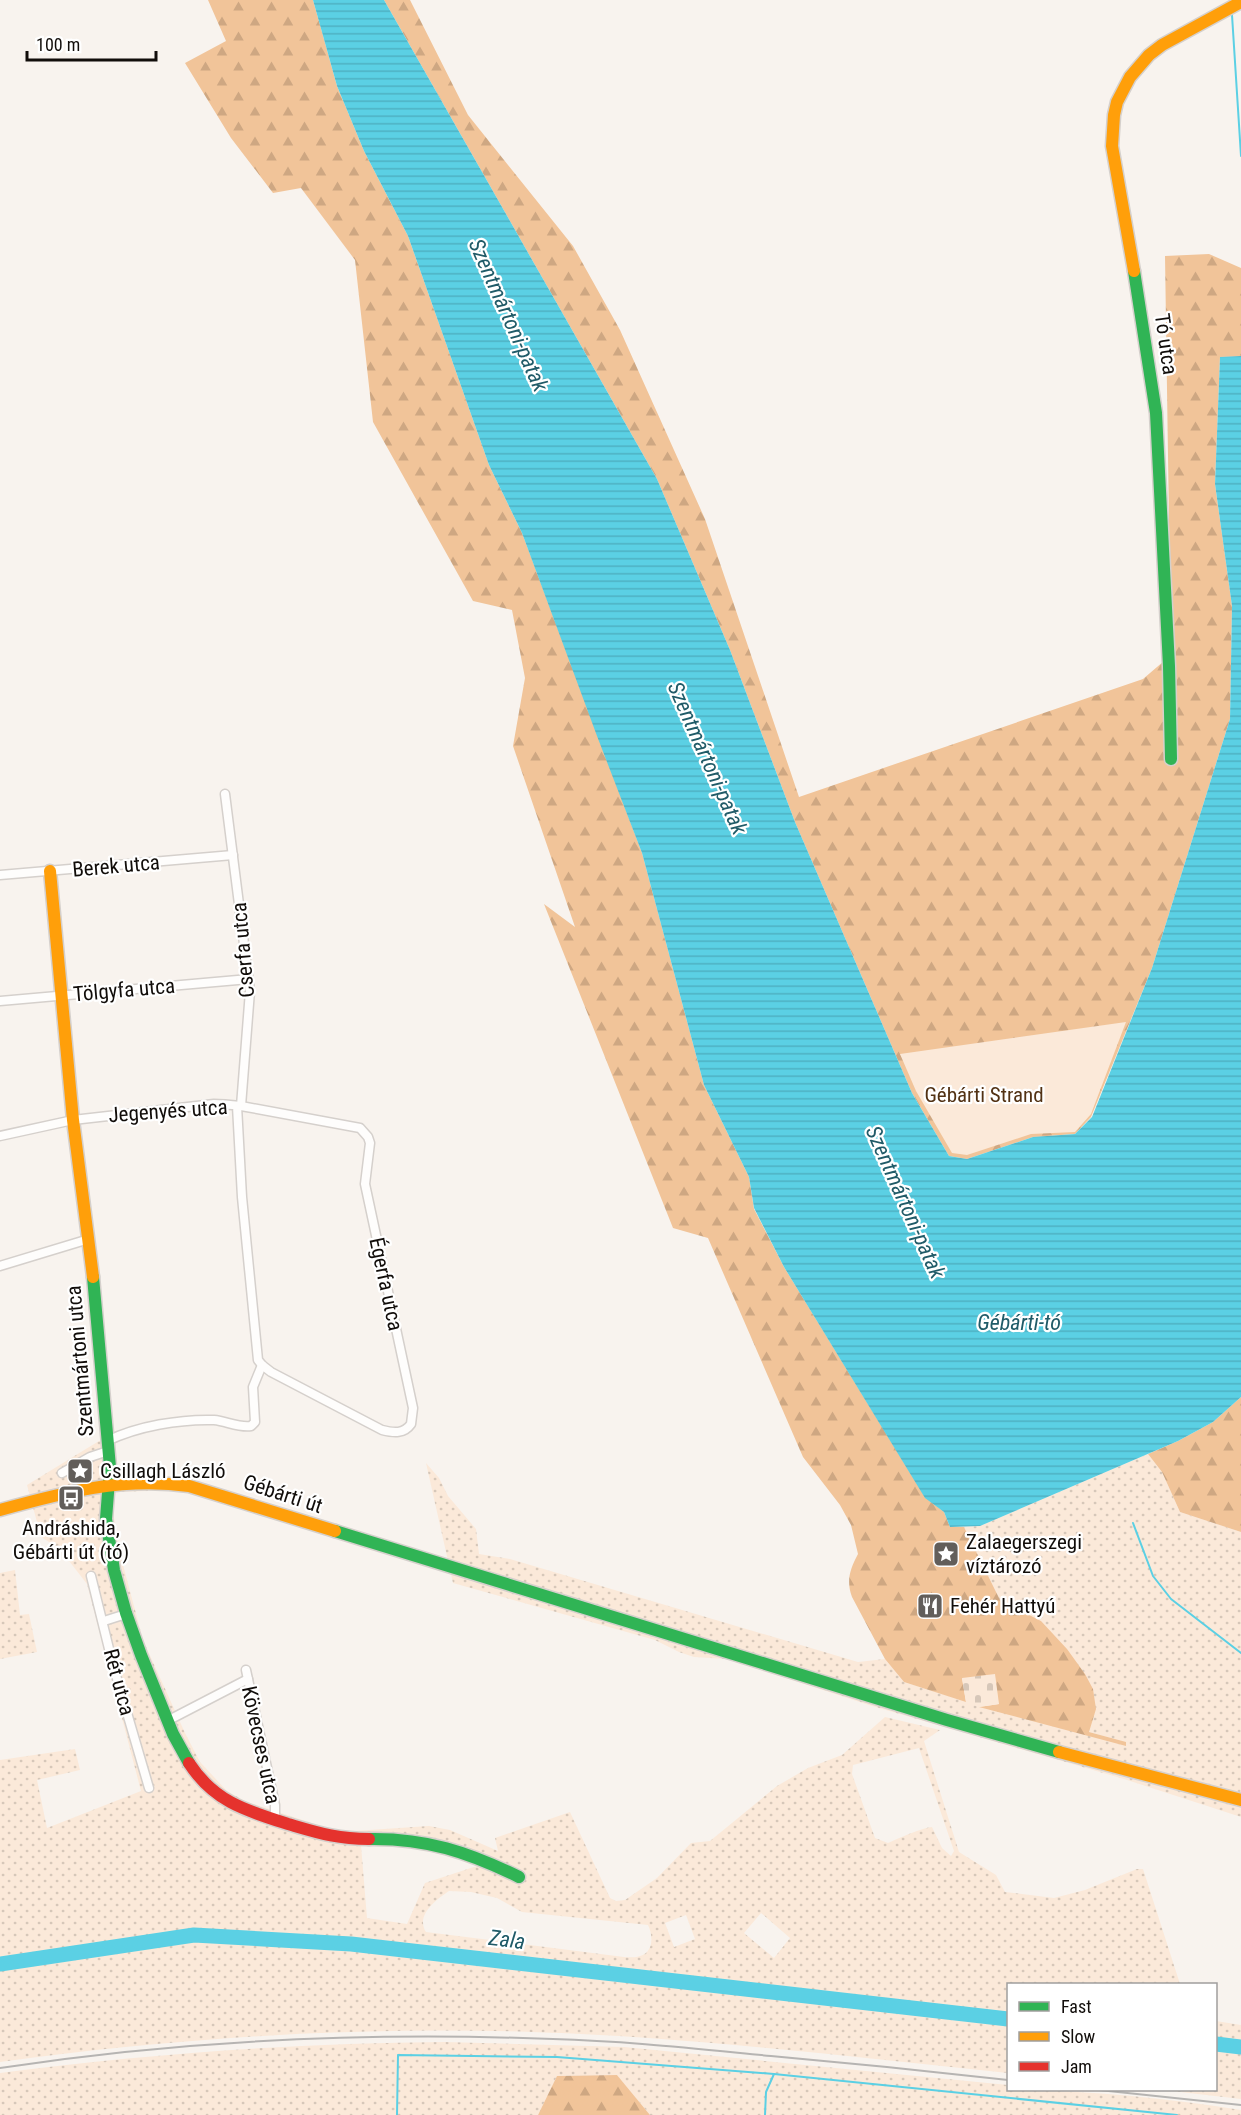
<svg xmlns="http://www.w3.org/2000/svg" width="1241" height="2115" font-family="'Roboto Condensed',sans-serif">
  <style>
    .grass { fill: url(#grass-dots); fill-rule: evenodd }
    .forest { fill: url(#forest-firs) }
    .cemetery { fill: url(#cemetery-stones) }
    .park { fill: #fbe9d9 }
    .water { fill: url(#water-rules) }
    .lines { fill: none; stroke-linecap: round; stroke-linejoin: round }
    .stream { stroke: #5bd0e4; stroke-width: 2 }
    .river { stroke: #5bd0e4; stroke-width: 15 }
    .street-casing { stroke: #d5d0cc; stroke-width: 11 }
    .fast-casing { stroke: #d5d0cc; stroke-width: 15 }
    .slow-casing { stroke: #d5d0cc; stroke-width: 15 }
    .jam-casing { stroke: #d5d0cc; stroke-width: 15 }
    .street { stroke: #fefdfc; stroke-width: 8 }
    .fast { stroke: #30b455; stroke-width: 12 }
    .slow { stroke: #ff9f0a; stroke-width: 12 }
    .jam { stroke: #e5322d; stroke-width: 12 }
    .rail { stroke: #b6b4b2; stroke-width: 2 }
    .labels { text-anchor: middle; stroke-width: 4.5; stroke-linejoin: round; paint-order: stroke }
    .street-label { font-size: 21px; fill: #110d0a; stroke: #fff }
    .park-label { font-size: 21px; fill: #523214; stroke: #fff }
    .poi-label { font-size: 21px; fill: #110d0a; stroke: #fff; text-anchor: start }
    .water-label { font-size: 22px; font-style: italic; fill: #205b68; stroke: #fff }
  </style>
  <defs>
    <pattern id="grass-dots" width="8" height="8" patternUnits="userSpaceOnUse" patternTransform="scale(1.5)"><rect width="8" height="8" fill="#fbe9d9"/><path d="M2 2h.1M6 6h.1" fill="none" stroke="#d6c7b9" stroke-width="1.8" stroke-linecap="round"/></pattern>
    <pattern id="forest-firs" width="22" height="20" patternUnits="userSpaceOnUse" patternTransform="scale(1.5)"><rect width="22" height="20" fill="#f1c499"/><path d="M5 1l3.5 6h-7zM16 11l3.5 6h-7z" fill="#cea782"/></pattern>
    <pattern id="cemetery-stones" width="16" height="16" patternUnits="userSpaceOnUse" patternTransform="scale(1.5)"><rect width="16" height="16" fill="#fbe9d9"/><path d="M2 7V4a2 2 0 0 1 4 0v3zM10 15v-3a2 2 0 0 1 4 0v3z" fill="#d6c7b9"/></pattern>
    <pattern id="water-rules" width="6" height="5" patternUnits="userSpaceOnUse" patternTransform="scale(1.5)"><rect width="6" height="5" fill="#5bd0e4"/><path d="M0 2.5h6" fill="none" stroke="#4eb1c2"/></pattern>
  </defs>
  <rect width="100%" height="100%" fill="#f8f3ee"/>
  <g class="grass">
    <path d="M113 1435 117 1466 147 1470 148 1491 114 1492 111 1502 123 1565 143 1640 185 1733 200 1762 227 1791 245 1801 339 1832 429 1826 450 1830 498 1851 495 1838 570 1812 610 1898 616 1901 625 1900 657 1878 691 1843 710 1841 777 1786 808 1768 842 1755 885 1717 940 1730 924 1741 959 1852 996 1875 1005 1892 1054 1898 1085 1890 1137 1869H1143L1180 1984H1008V2073C850 2057 692 2037 532 2032 354 2026 177 2038 0 2062V1760L75 1749 80 1770 37 1780 47 1828 141 1791 87 1584 59 1548 41 1537 27 1485 99 1441ZM919 1748 954 1851 951 1856 942 1848 932 1827C924 1827 897 1839 888 1843L875 1838 852 1774 853 1765ZM361 1845 427 1846 480 1865 425 1883 407 1924 367 1918ZM449 1891 471 1892 497 1898 522 1912 648 1925C653 1935 654 1952 640 1956 636 1958 629 1957 624 1957L426 1932C415 1915 437 1899 449 1891ZM761 1913 790 1938 774 1958 744 1933ZM686 1915 695 1939 674 1947 665 1923Z"/>
    <path d="M1148 1454 1162 1472 1180 1512 1241 1532V1817L1124 1779 872 1706 727 1659 694 1657 679 1652 655 1640 453 1583 426 1463 439 1478 448 1496 476 1529 479 1554 510 1559 858 1662 885 1659 904 1682 982 1706 1125 1742 1089 1732 1041 1621 1000 1600 964 1527 980 1526Z"/>
    <path d="M15 1570 20 1615 29 1614 37 1652 0 1659V1573Z"/>
    <path d="M1216 2021 1241 2025V2099L1163 2090H1216Z"/>
    <path d="M444 2042 624 2047 1008 2085V2090C1086 2090 1165 2098 1241 2110V2115H650L617 2075 557 2076 538 2115H0V2073C147 2054 295 2043 444 2042Z"/>
  </g>
  <g class="forest">
    <path d="M208 0H313L337 86 364 151 408 236 489 465 522 533 642 853 704 1085 749 1177 754 1209 784 1267 925 1497 944 1512 950 1527H964L1000 1600 1041 1621 1067 1649 1085 1674 1093 1689 1096 1709 1089 1732 1126 1742V1746L979 1707 999 1704 962 1678 966 1702 904 1682 885 1659 852 1597C846 1581 850 1569 858 1554L851 1525 840 1505 803 1457 708 1238 673 1228 544 904 575 927 513 746 525 678 512 610 473 601 373 422 355 260 301 188 273 193 231 138 185 63 226 41Z"/>
    <path d="M384 0H410L468 115 573 246 620 330 705 519 799 797 1143 679 1171 655 1165 256 1209 254 1241 268V356L1220 357 1215 484 1232 606 1230 719 1152 968 1091 1117 1075 1134 1033 1137 967 1159 949 1156 912 1093 795 822 730 650 657 479Z"/>
    <path d="M1241 1397V1532L1180 1512 1162 1472 1148 1454 1178 1441 1213 1422Z"/>
    <path d="M617 2075 650 2115H538L557 2076Z"/>
  </g>
  <path class="cemetery" d="M995 1674 999 1704 979 1707 966 1702 962 1678Z"/>
  <path class="park" d="M1126 1022 1091 1114 1075 1132 1031 1134 967 1155 952 1153 916 1091 900 1054Z"/>
  <path class="water" d="M313 0H384L657 479 730 650 795 822 912 1093 949 1156 967 1159 1033 1137 1075 1134 1092 1117 1152 968 1230 719 1232 606 1215 484 1220 357 1241 356V1397L1213 1422 1178 1441 980 1526 950 1527 944 1512 925 1498 784 1267 754 1208 749 1177 704 1085 642 853 597 736 522 533 489 465 408 236 364 151 337 86Z"/>
  <g class="lines">
    <g class="stream">
      <path d="M1232 15 1241 156"/>
      <path d="M1133 1523 1153 1576 1171 1599 1241 1653"/>
      <path d="M397 2115 398 2055 557 2057 774 2074 1177 2115"/>
      <path d="M765 2115 766 2092 774 2074"/>
    </g>
    <g class="river">
      <path d="M0 1964 194 1935 351 1944 1008 2019"/>
      <path d="M1216 2044 1241 2047"/>
    </g>
    <defs>
      <g id="street">
        <path d="M225 794 250 991 241 1106"/>
        <path d="M0 875 233 855"/>
        <path d="M0 1001 249 979"/>
        <path d="M0 1136 73 1120 214 1104C223 1104 232 1105 241 1106L360 1128 368 1137 370 1143 365 1184 413 1408 411 1424C404 1434 394 1433 382 1430L271 1372 262 1365 258 1360 242 1197 237 1106"/>
        <path d="M0 1266 89 1239"/>
        <path d="M107 1441C138 1426 180 1419 214 1420 226 1421 239 1428 251 1426L255 1422 253 1387 262 1365"/>
        <path d="M62 1473 90 1457 108 1451"/>
        <path d="M91 1576 113 1665 149 1788"/>
        <path d="M104 1621 126 1614"/>
        <path d="M246 1670 275 1805V1819"/>
        <path d="M167 1721 248 1679"/>
      </g>
      <g id="fast">
        <path d="M1134 271 1156 413 1169 666 1171 759"/>
        <path d="M93 1277 110 1467 106 1519 114 1570 126 1613 141 1655 173 1734 189 1763"/>
        <path d="M335 1531 947 1720 1059 1752"/>
        <path d="M369 1839C426 1838 468 1852 519 1877"/>
      </g>
      <g id="slow">
        <path d="M1134 271 1112 146 1114 115 1117 102 1130 77 1149 55 1162 45 1241 2"/>
        <path d="M50 871 73 1120 93 1277"/>
        <path d="M0 1510C65 1492 122 1477 189 1486L335 1531"/>
        <path d="M1059 1752 1241 1800"/>
      </g>
      <path id="jam" d="M189 1763C214 1802 247 1811 288 1824 319 1833 337 1839 369 1839"/>
    </defs>
    <use href="#street" class="street-casing"/>
    <use href="#fast" class="fast-casing"/>
    <use href="#slow" class="slow-casing"/>
    <use href="#jam" class="jam-casing"/>
    <use href="#street" class="street"/>
    <use href="#fast" class="fast"/>
    <use href="#slow" class="slow"/>
    <use href="#jam" class="jam"/>
    <g class="rail">
      <path d="M0 2068C182 2040 368 2032 553 2039 626 2041 698 2049 771 2056 850 2063 929 2071 1008 2080"/>
      <path d="M1099 2090 1241 2105"/>
    </g>
  </g>
  <defs>
    <symbol id="sight-square" viewBox="-11 -11 22 22"><rect x="-9" y="-9" width="18" height="18" rx="4" fill="#625e5a" stroke="#fff"/><path d="M0-6L1.8-2.2L6-1.7L2.9 1.2L3.7 5.4L0 3.3L-3.7 5.4L-2.9 1.2L-6-1.7L-1.8-2.2Z" fill="#fff"/></symbol>
    <symbol id="bus-square" viewBox="-11 -11 22 22"><rect x="-9" y="-9" width="18" height="18" rx="4" fill="#625e5a" stroke="#fff"/><path d="M-5-6H5V4H4V6H2V4H-2V6H-4V4H-5ZM-3.5-4V0h7V-4ZM-3.5 1.2v1.5H-2V1.2ZM2 1.2v1.5H3.5V1.2Z" fill="#fff"/></symbol>
    <symbol id="restaurant-square" viewBox="-11 -11 22 22"><rect x="-9" y="-9" width="18" height="18" rx="4" fill="#625e5a" stroke="#fff"/><path d="M-5-6h1v4h1v-4h1v4h1v-4h1v5L-1.5 .5V6h-2V.5L-5-1ZM5-6V6H3V1.5H1.5Q1.5-4 5-6Z" fill="#fff"/></symbol>
  </defs>
  <g fill-rule="evenodd">
    <use href="#sight-square" x="65" y="1456" width="30" height="30"/>
    <use href="#bus-square" x="56" y="1483" width="30" height="30"/>
    <use href="#sight-square" x="931" y="1539" width="30" height="30"/>
    <use href="#restaurant-square" x="915" y="1591" width="30" height="30"/>
  </g>
  <g class="labels">
    <g class="street-label">
      <text transform="translate(1166 344) rotate(82)" y="7">Tó utca</text>
      <text transform="translate(116 866) rotate(-5)" y="7">Berek utca</text>
      <text transform="translate(243 950) rotate(-95)" y="7">Cserfa utca</text>
      <text transform="translate(124 990) rotate(-5)" y="7">Tölgyfa utca</text>
      <text transform="translate(168 1111) rotate(-4)" y="7">Jegenyés utca</text>
      <text transform="translate(386 1284) rotate(78)" y="7">Égerfa utca</text>
      <text transform="translate(80 1361) rotate(-95)" y="7">Szentmártoni utca</text>
      <text transform="translate(283 1494) rotate(18)" y="7">Gébárti út</text>
      <text transform="translate(119 1682) rotate(75)" y="7">Rét utca</text>
      <text transform="translate(261 1745) rotate(78)" y="7">Kövecses utca</text>
    </g>
    <g class="park-label">
      <text x="984" y="1102">Gébárti Strand</text>
    </g>
    <g class="poi-label">
      <text x="100" y="1478">Csillagh László</text>
      <text x="71" y="1535" text-anchor="middle">Andráshida,<tspan x="71" dy="24">Gébárti út (tó)</tspan></text>
      <text x="966" y="1549">Zalaegerszegi<tspan x="966" dy="24">víztározó</tspan></text>
      <text x="950" y="1613">Fehér Hattyú</text>
    </g>
    <g class="water-label">
      <text transform="translate(509 315) rotate(66)" y="8">Szentmártoni-patak</text>
      <text transform="translate(708 758) rotate(66)" y="8">Szentmártoni-patak</text>
      <text transform="translate(906 1202) rotate(66)" y="8">Szentmártoni-patak</text>
      <text x="1019" y="1330">Gébárti-tó</text>
      <text transform="translate(507 1939) rotate(7)" y="8">Zala</text>
    </g>
  </g>
  <rect x="1007" y="1983" width="210" height="108" fill="#ffffff" stroke="#a09e9d" stroke-width="1.5"/>
  <rect x="1019" y="2002" width="30" height="9" fill="#30b455" stroke="#a09e9d" stroke-width="1.5"/>
  <text x="1061" y="2013" font-size="18" fill="#110d0a">Fast</text>
  <rect x="1019" y="2032" width="30" height="9" fill="#ff9f0a" stroke="#a09e9d" stroke-width="1.5"/>
  <text x="1061" y="2043" font-size="18" fill="#110d0a">Slow</text>
  <rect x="1019" y="2062" width="30" height="9" fill="#e5322d" stroke="#a09e9d" stroke-width="1.5"/>
  <text x="1061" y="2073" font-size="18" fill="#110d0a">Jam</text>
  <path d="M27 51v9h129v-9" fill="none" stroke="#110d0a" stroke-width="3"/>
  <text x="36" y="51" font-size="18" fill="#110d0a" stroke="#ffffff" stroke-width="4.5" paint-order="stroke">100 m</text>
</svg>
